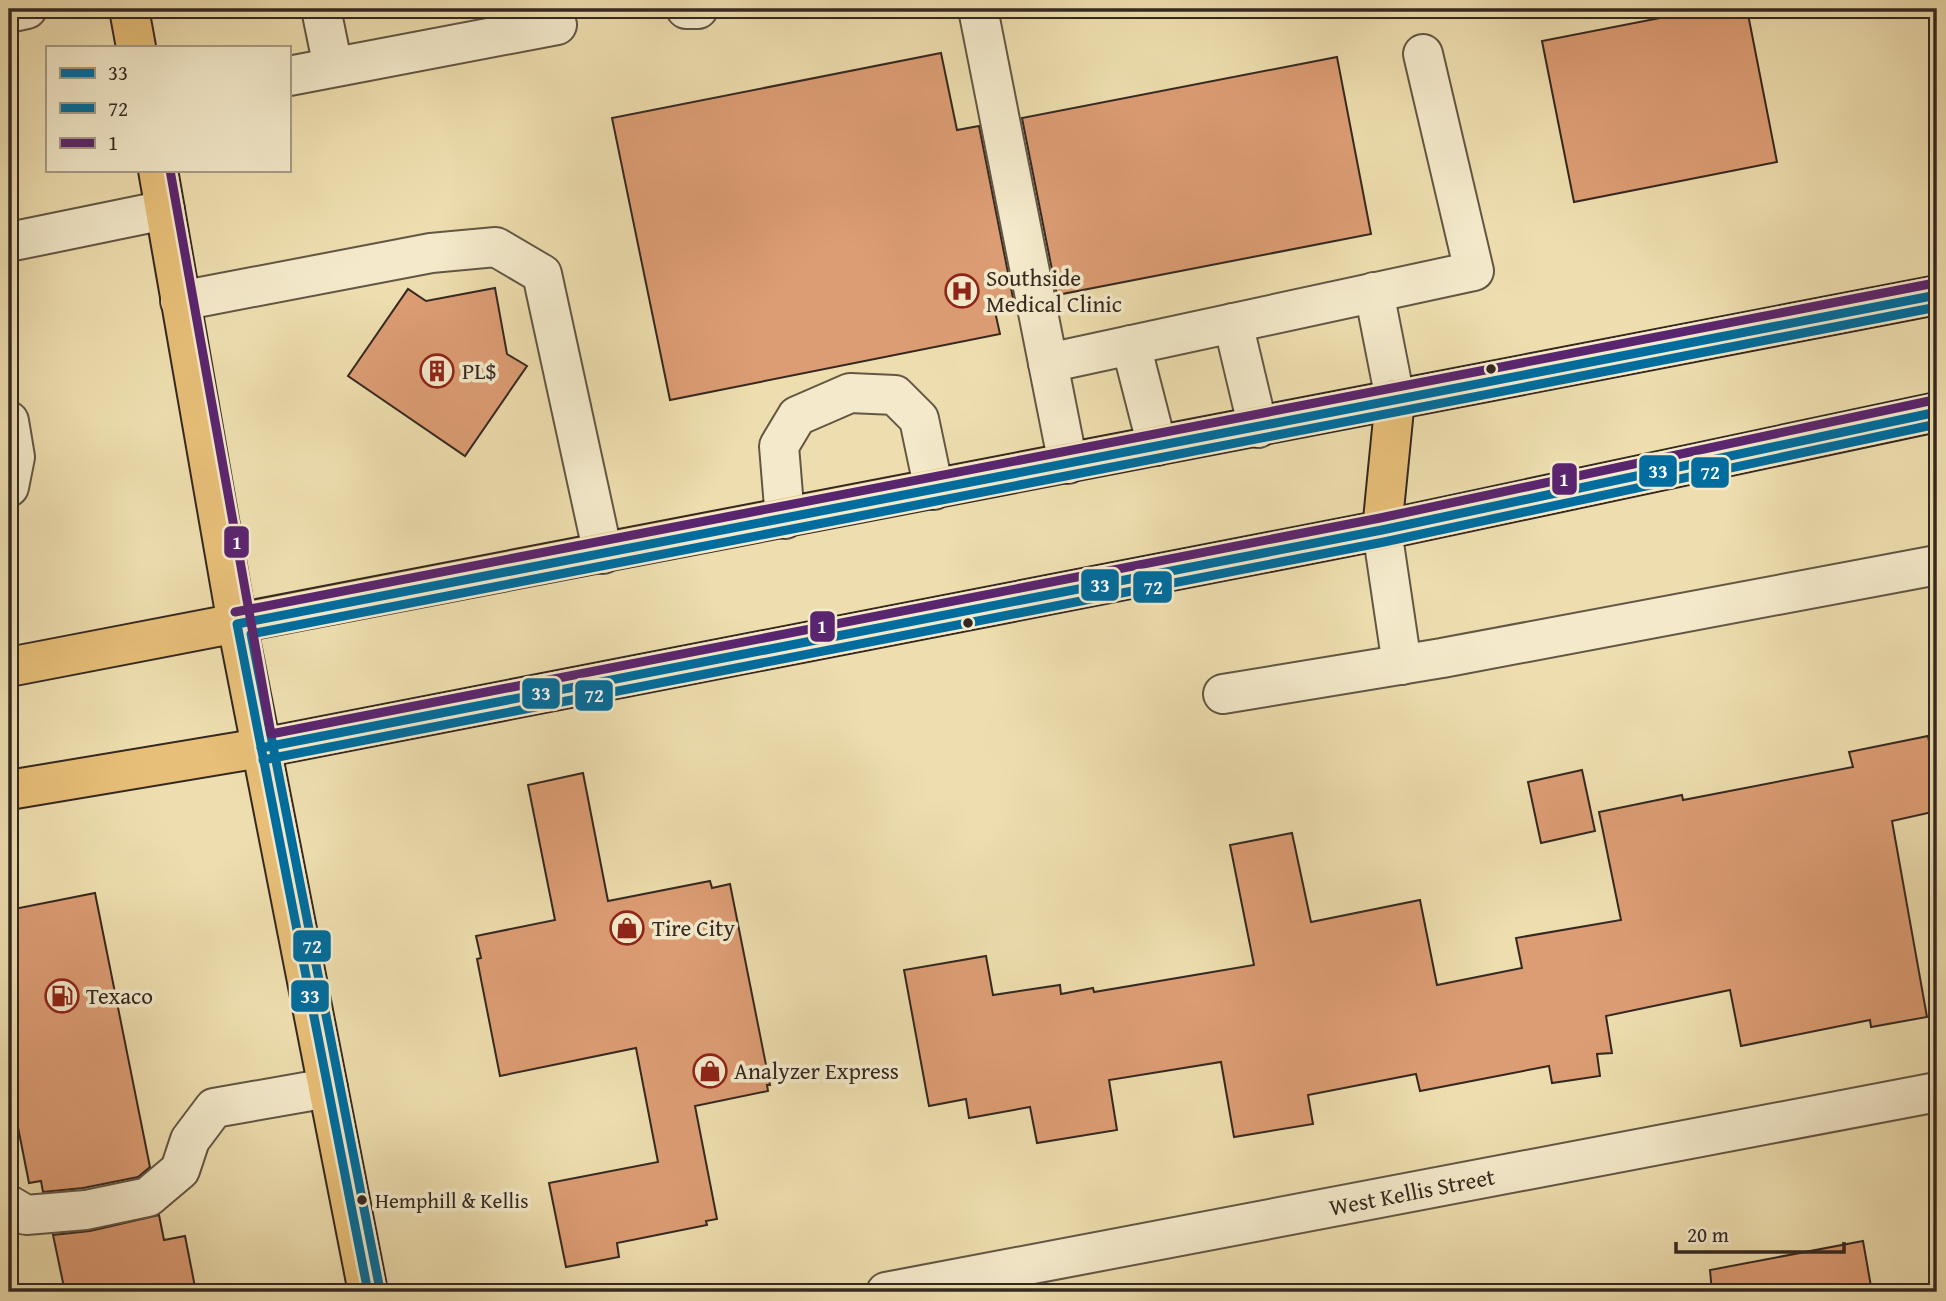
<svg xmlns="http://www.w3.org/2000/svg" width="1946" height="1301" font-family="'Gentium Book Plus',serif">
  <style>
    .building { fill: #dd9d74; stroke: #342821; stroke-width: 2 }
    .lines { fill: none; stroke-linecap: round; stroke-linejoin: round }
    .minor-casing { stroke: #625644; stroke-width: 42 }
    .major-casing { stroke: #342821; stroke-width: 42 }
    .minor { stroke: #f4eacb; stroke-width: 38 }
    .major { stroke: #e7bf78; stroke-width: 38 }
    .bus-1-casing { stroke: #f4eacb; stroke-width: 14 }
    .bus-2-casing { stroke: #f4eacb; stroke-width: 14 }
    .bus-3-casing { stroke: #f4eacb; stroke-width: 14 }
    .bus-1 { stroke: #006d9e; stroke-width: 9 }
    .bus-2 { stroke: #006d9e; stroke-width: 9 }
    .bus-3 { stroke: #5a256f; stroke-width: 9 }
    .bus-dot { fill: #342821; stroke: #f4eacb; stroke-width: 2.5 }
    .labels { text-anchor: middle; stroke-width: 7; stroke-linejoin: round; paint-order: stroke }
    .bus-label { font-size: 21px; fill: #342821; stroke: #f4eacb; text-anchor: start }
    .poi-label { font-size: 23px; fill: #342821; stroke: #f4eacb; text-anchor: start }
    .street-label { font-size: 23px; fill: #342821; stroke: #f4eacb }
    .line-badge { stroke: #f4eacb; stroke-width: 2.5 }
    .badge-label { font-size: 19px; text-anchor: middle; font-weight: bold; fill: #fff }
  </style>
  <rect width="100%" height="100%" fill="#eedeaf"/>
  <filter id="stains"><feTurbulence type="fractalNoise" baseFrequency=".00286" numOctaves="4"/><feColorMatrix values="0 0 0 0 .2 0 0 0 0 .09 0 0 0 0 .02 0 0 0 .5 -.17"/></filter>
  <radialGradient id="worn" r=".72"><stop offset=".6" stop-color="#630" stop-opacity="0"/><stop offset="1" stop-color="#630" stop-opacity=".3"/></radialGradient>
  <g class="building">
    <path d="M1706 9H1747L1777 162 1574 202 1542 41Z"/>
    <path d="M941 53 957 130 979 126 1014 303 994 307 1000 334 670 400 612 118Z"/>
    <path d="M1337 57 1371 234 1057 295 1022 118Z"/>
    <path d="M495 288 507 354 527 366 465 456 348 376 408 289 426 301Z"/>
    <path d="M1928 736 1937 777V811L1892 821 1927 1017 1871 1027 1870 1020 1741 1046 1730 990 1606 1016 1612 1053 1597 1054 1600 1076 1552 1083 1549 1066 1420 1091 1416 1074 1308 1095 1313 1124 1234 1137 1221 1062 1109 1080 1117 1130 1037 1143 1030 1107 969 1118 966 1099 929 1106 904 970 986 956 993 995 1060 985 1061 994 1093 988 1094 992 1254 965 1230 845 1292 833 1311 922 1420 900 1437 985 1522 968 1516 938 1621 920 1599 812 1682 795 1683 800 1853 767 1849 752Z"/>
    <path d="M1582 770 1595 831 1541 843 1528 782Z"/>
    <path d="M583 773 608 901 710 881 712 888 730 884 770 1085H767L768 1091 695 1106 717 1219 706 1221 707 1225 617 1243 619 1257 566 1267 549 1183 658 1162 636 1048 500 1076 477 959 481 958 476 936 555 920 528 785Z"/>
    <path d="M95 893 150 1167 138 1177 83 1188 43 1192 41 1181 29 1183 9 1082V910Z"/>
    <path d="M159 1215 164 1240 185 1236 196 1292H65L53 1235 90 1231Z"/>
    <path d="M1863 1241 1872 1292H1712L1710 1270Z"/>
  </g>
  <g class="lines">
    <defs>
      <g id="minor">
        <path d="M321 9 333 67"/>
        <path d="M686 9H698"/>
        <path d="M978 9 1068 464"/>
        <path d="M9 13 27 9"/>
        <path d="M289 76 557 25 553 9"/>
        <path d="M9 242 165 210"/>
        <path d="M1374 292 1395 399"/>
        <path d="M180 301 431 253 496 247 542 274 603 554"/>
        <path d="M1233 323 1258 428"/>
        <path d="M1131 345 1157 446"/>
        <path d="M1048 363 1474 271 1423 54"/>
        <path d="M9 421 15 457 9 487"/>
        <path d="M785 519 779 446 797 416 850 393 895 395 919 419 934 490"/>
        <path d="M1382 530 1402 665"/>
        <path d="M1223 694 1442 658 1937 565"/>
        <path d="M9 1205 26 1215 86 1210 148 1197 180 1170 190 1140 214 1108 328 1088"/>
        <path d="M886 1292 1937 1092"/>
      </g>
      <g id="major">
        <path d="M129 9 136 47"/>
        <path d="M158 170 237 624 368 1292"/>
        <path d="M1382 530 1395 399"/>
        <path d="M9 667 1937 295"/>
        <path d="M9 790 261 748 1382 530 1937 412"/>
      </g>
    </defs>
    <use href="#minor" class="minor-casing"/>
    <use href="#major" class="major-casing"/>
    <use href="#minor" class="minor"/>
    <use href="#major" class="major"/>
    <defs>
      <g id="bus-1">
        <path d="M261 748 1382 530 1937 412"/>
        <path d="M368 1292 237 624 1937 295"/>
      </g>
      <g id="bus-2">
        <path d="M263 760 1384 542 1937 424"/>
        <path d="M380 1290 251 634 1937 307"/>
      </g>
      <g id="bus-3">
        <path d="M170 170 271 734 1380 518 1934 400"/>
        <path d="M235 612 1935 283"/>
      </g>
    </defs>
    <use href="#bus-1" class="bus-1-casing"/>
    <use href="#bus-2" class="bus-2-casing"/>
    <use href="#bus-3" class="bus-3-casing"/>
    <use href="#bus-1" class="bus-1"/>
    <use href="#bus-2" class="bus-2"/>
    <use href="#bus-3" class="bus-3"/>
  </g>
  <defs>
    <symbol id="hospital-ring" viewBox="-11 -11 22 22"><circle r="9.5" fill="#f4eacb" stroke="#8f2418" stroke-width="1.5"/><path d="M-5-5h3v3.5h4V-5h3V5h-3V1.5h-4V5h-3Z" fill="#8f2418"/></symbol>
    <symbol id="building-ring" viewBox="-11 -11 22 22"><circle r="9.5" fill="#f4eacb" stroke="#8f2418" stroke-width="1.5"/><path d="M-4-6H4V6H1V3H-1V6H-4ZM-2.5-4.3h1.7v1.8h-1.7ZM.8-4.3h1.7v1.8H.8ZM-2.5-1h1.7V.8h-1.7ZM.8-1h1.7V.8H.8Z" fill="#8f2418"/></symbol>
    <symbol id="shop-ring" viewBox="-11 -11 22 22"><circle r="9.5" fill="#f4eacb" stroke="#8f2418" stroke-width="1.5"/><path d="M-5-2.5h2.3a2.7 3.5 0 0 1 5.4 0H5L5.5 6h-11ZM-1.5-2.5h3a1.5 2.3 0 0 0-3 0Z" fill="#8f2418"/></symbol>
    <symbol id="fuel-ring" viewBox="-11 -11 22 22"><circle r="9.5" fill="#f4eacb" stroke="#8f2418" stroke-width="1.5"/><path d="M-5.5-6h7V0h2V4h1.3V-2.5L3-4.5l.8-.8L6-3V5H2.5V1h-1V6h-7ZM-4.2-4.7v3.2H.2V-4.7Z" fill="#8f2418"/></symbol>
  </defs>
  <g fill-rule="evenodd">
    <use href="#hospital-ring" x="943" y="272" width="38" height="38"/>
    <use href="#building-ring" x="418" y="352" width="38" height="38"/>
    <use href="#shop-ring" x="608" y="909" width="38" height="38"/>
    <use href="#fuel-ring" x="43" y="977" width="38" height="38"/>
    <use href="#shop-ring" x="691" y="1052" width="38" height="38"/>
  </g>
  <g class="bus-dot">
    <circle cx="1491" cy="369" r="6"/>
    <circle cx="968" cy="623" r="6"/>
    <circle cx="362" cy="1200" r="6"/>
  </g>
  <g class="labels">
    <g class="bus-label">
      <text x="375" y="1208">Hemphill &amp; Kellis</text>
    </g>
    <g class="poi-label">
      <text x="986" y="286">Southside<tspan x="986" dy="26">Medical Clinic</tspan></text>
      <text x="462" y="379">PL$</text>
      <text x="652" y="936">Tire City</text>
      <text x="86" y="1004">Texaco</text>
      <text x="734" y="1079">Analyzer Express</text>
    </g>
    <g class="street-label">
      <text transform="translate(1412 1192) rotate(-11)" y="8">West Kellis Street</text>
    </g>
  </g>
  <g class="line-badge">
    <rect x="1638" y="454" width="40" height="34" rx="7" fill="#006d9e"/>
    <rect x="1690" y="456" width="40" height="33" rx="7" fill="#006d9e"/>
    <rect x="1551" y="462" width="27" height="34" rx="7" fill="#5a256f"/>
    <rect x="223" y="525" width="27" height="34" rx="7" fill="#5a256f"/>
    <rect x="1080" y="568" width="40" height="34" rx="7" fill="#006d9e"/>
    <rect x="1132" y="570" width="41" height="34" rx="7" fill="#006d9e"/>
    <rect x="809" y="610" width="27" height="33" rx="7" fill="#5a256f"/>
    <rect x="521" y="677" width="40" height="33" rx="7" fill="#006d9e"/>
    <rect x="574" y="679" width="40" height="33" rx="7" fill="#006d9e"/>
    <rect x="292" y="929" width="40" height="34" rx="7" fill="#006d9e"/>
    <rect x="290" y="979" width="40" height="34" rx="7" fill="#006d9e"/>
  </g>
  <g class="badge-label">
    <text x="1658" y="478">33</text>
    <text x="1710" y="479">72</text>
    <text x="1564" y="486">1</text>
    <text x="237" y="549">1</text>
    <text x="1100" y="592">33</text>
    <text x="1153" y="594">72</text>
    <text x="822" y="633">1</text>
    <text x="541" y="700">33</text>
    <text x="594" y="702">72</text>
    <text x="312" y="953">72</text>
    <text x="310" y="1003">33</text>
  </g>
  <rect width="1946" height="1301" fill="none" stroke="#eedeaf" stroke-width="35"/>
  <rect x="10" y="10" width="1925" height="1280" fill="none" stroke="#342821" stroke-width="3.5"/>
  <rect x="18" y="18" width="1911" height="1266" fill="none" stroke="#342821" stroke-width="2"/>
  <rect x="46" y="46" width="245" height="126" fill="#f4eacb" stroke="#a79c87" stroke-width="2"/>
  <rect x="60" y="68" width="35" height="10" fill="#006d9e" stroke="#a79c87" stroke-width="2"/>
  <text x="108" y="80" font-size="21" fill="#342821">33</text>
  <rect x="60" y="103" width="35" height="10" fill="#006d9e" stroke="#a79c87" stroke-width="2"/>
  <text x="108" y="116" font-size="21" fill="#342821">72</text>
  <rect x="60" y="138" width="35" height="10" fill="#5a256f" stroke="#a79c87" stroke-width="2"/>
  <text x="108" y="150" font-size="21" fill="#342821">1</text>
  <path d="M1676 1242v10h168v-10" fill="none" stroke="#342821" stroke-width="3.5"/>
  <text x="1687" y="1242" font-size="21" fill="#342821" stroke="#f4eacb" stroke-width="5" paint-order="stroke">20 m</text>
  <rect width="100%" height="100%" filter="url(#stains)"/>
  <rect width="100%" height="100%" fill="url(#worn)"/>
</svg>
